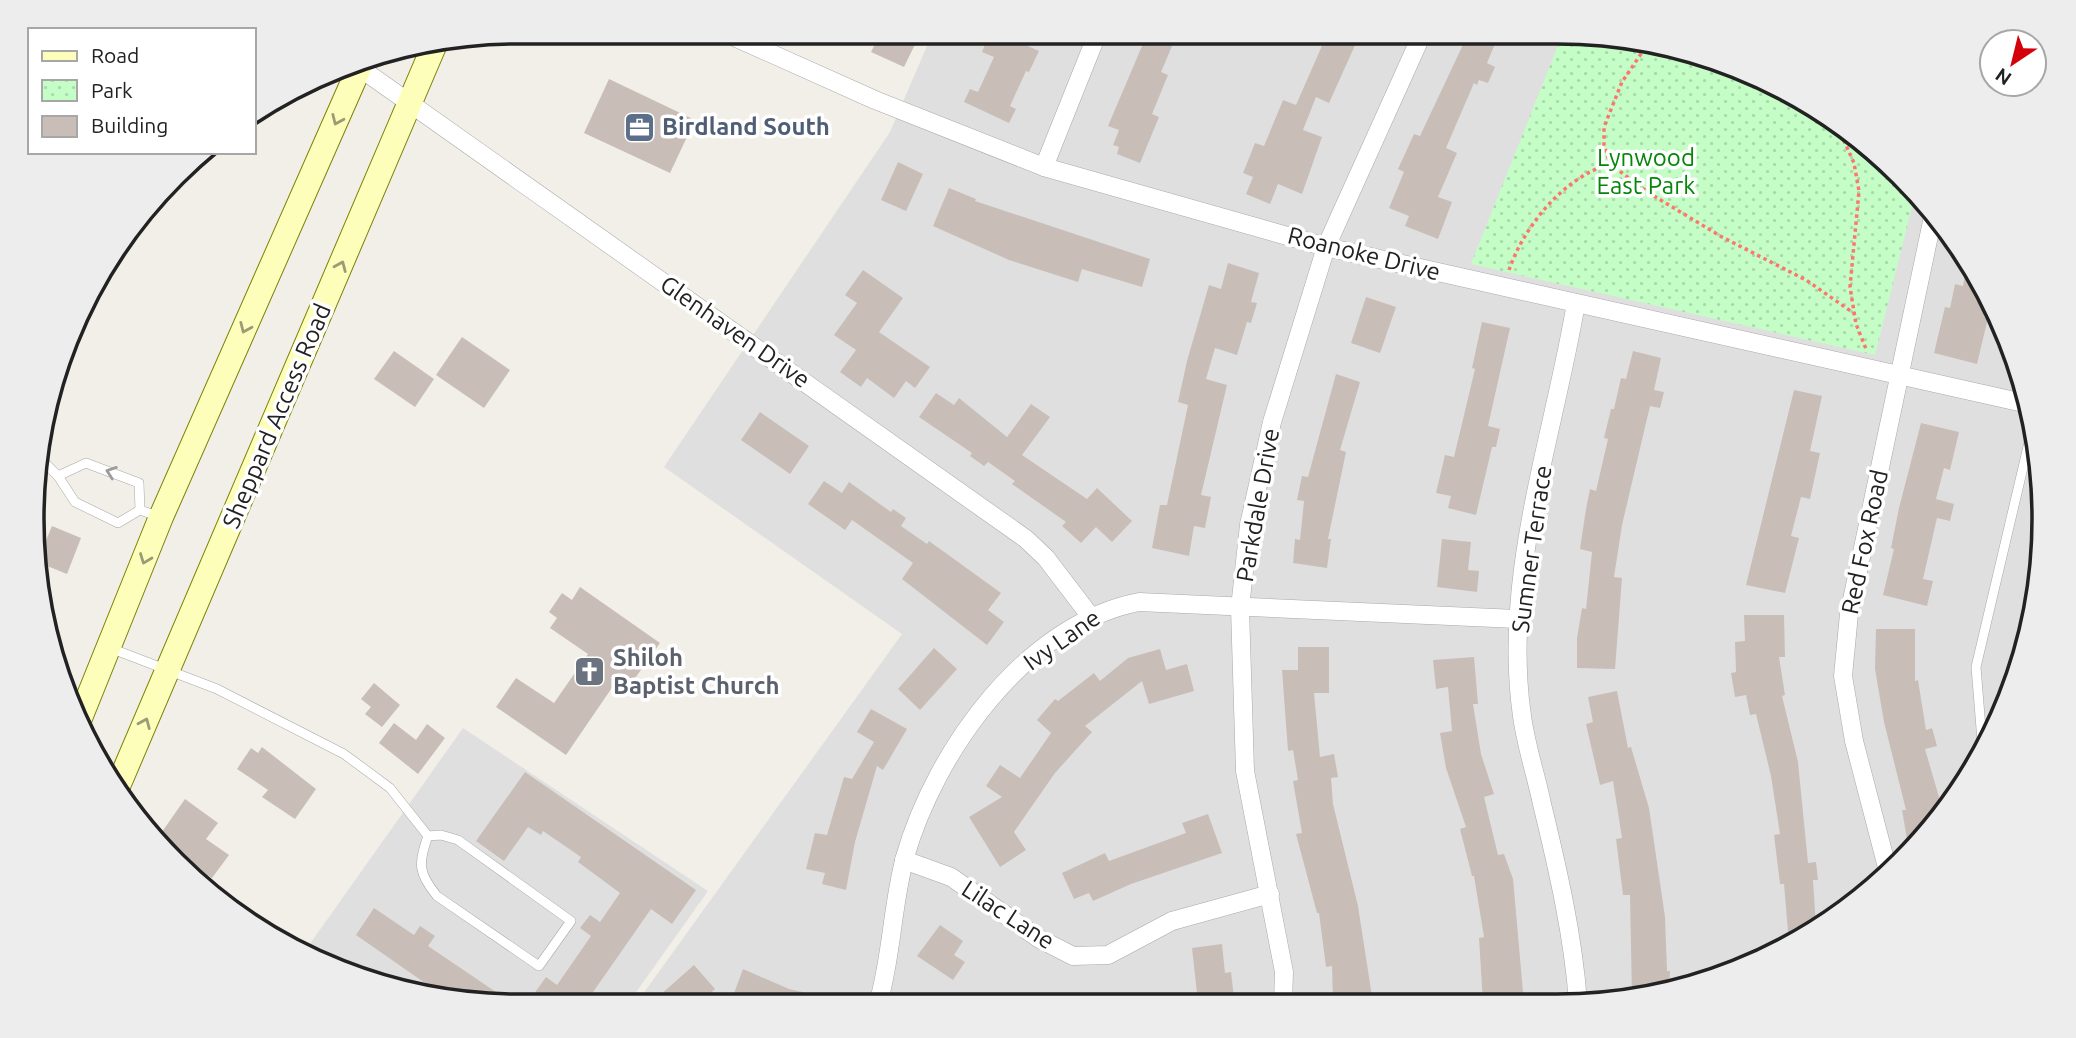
<svg xmlns="http://www.w3.org/2000/svg" width="2076" height="1038" font-family="Ubuntu,sans-serif">
  <style>
    .residential { fill: #e0dfdf }
    .industrial { fill: url(#industrial-grid) }
    .park { fill: url(#park-dots) }
    .building { fill: #c8beb7 }
    .lines { fill: none; stroke-linecap: round; stroke-linejoin: round }
    .lane-casing { stroke: #a9a9a9; stroke-width: 10 }
    .street-casing { stroke: #a9a9a9; stroke-width: 19 }
    .secondary-casing { stroke: #7a8200; stroke-width: 26 }
    .path { stroke: #ff756d; stroke-width: 3.5; stroke-dasharray: 3.5 3.5; stroke-linecap: butt }
    .lane { stroke: #fff; stroke-width: 9 }
    .street { stroke: #fff; stroke-width: 18 }
    .secondary { stroke: #fefebb; stroke-width: 24 }
    .oneway { stroke: #9b9b76 }
    .oneway2 { stroke: #9c9c9c }
    .labels { text-anchor: middle; stroke-width: 7; stroke-linejoin: round; paint-order: stroke }
    .service-label { font-size: 24px; font-weight: bold; fill: #4e5e75; stroke: #fff; text-anchor: start }
    .park-label { font-size: 24px; fill: #058609; stroke: #fff }
    .street-label { font-size: 24px; fill: #222; stroke: #fff }
    .worship-label { font-size: 24px; font-weight: bold; fill: #5b616d; stroke: #fff; text-anchor: start }
    .rim { fill: none; stroke: #222; stroke-width: 3.5 }
  </style>
  <defs>
    <pattern id="industrial-grid" width="8" height="8" patternUnits="userSpaceOnUse" patternTransform="scale(1.75)"><rect width="8" height="8" fill="#ecdae9"/><path d="M0 4h8M4 0v8" fill="none" stroke="#cabbc8"/></pattern>
    <pattern id="park-dots" width="8" height="8" patternUnits="userSpaceOnUse" patternTransform="scale(1.75)"><rect width="8" height="8" fill="#c4fdc6"/><path d="M2 2h.1M6 6h.1" fill="none" stroke="#a8d9aa" stroke-width="1.8" stroke-linecap="round"/></pattern>
  </defs>
  <rect width="100%" height="100%" fill="#f2efe8"/>
  <g class="residential">
    <path d="M933 32 1588 33 1683 48 1772 82 1853 132 1923 197 1979 275 2018 362 2040 455 2043 550 2028 645 1994 734 1944 816 1853 906 1743 970 1620 1002 635 1005 902 634 664 467 890 132Z"/>
    <path d="M463 728 708 891 627 1005H488L393 990 338 969 307 948Z"/>
  </g>
  <path class="industrial" d="M164 850 307 948 338 969 304 956 174 863Z"/>
  <path class="park" d="M1563 33C1665 32 1773 70 1854 132 1876 149 1896 172 1916 191L1875 355 1471 264Z"/>
  <g class="building">
    <path d="M881 32H921L904 67 871 52Z"/>
    <path d="M990 32H1024L1019 42 1039 51 1029 72 1026 71 1010 106 1016 109 1009 123 964 102 970 89 978 92 994 57 982 52Z"/>
    <path d="M1148 32H1178L1161 72 1168 75 1152 114 1159 117 1140 163 1117 154 1119 147 1113 145 1119 130 1108 126Z"/>
    <path d="M1328 32H1361L1329 103 1316 97 1303 130 1322 137 1302 194 1278 184 1270 204 1246 194 1253 177 1243 173 1255 143 1264 146 1283 100 1296 105Z"/>
    <path d="M1469 32H1481L1497 39 1487 63 1495 67 1488 83 1479 80 1477 85 1474 83 1446 148 1457 153 1438 197 1452 202 1438 239 1405 226 1409 216 1389 208 1404 172 1398 169 1414 134 1420 136Z"/>
    <path d="M609 79 695 120 670 173 584 133Z"/>
    <path d="M898 162 923 174 906 211 881 200Z"/>
    <path d="M949 188 976 199 975 201 1150 259 1142 287 1082 269 1078 282 1009 260 933 226Z"/>
    <path d="M1968 260 1989 296 1984 317 1988 318 1977 364 1934 353 1945 307 1950 308 1955 284 1963 286Z"/>
    <path d="M1228 263 1259 273 1251 302 1257 303 1251 323 1247 322 1237 355 1215 348 1206 379 1227 385 1201 495 1211 497 1205 528 1194 526 1189 556 1152 548 1160 505H1167L1188 405 1178 402 1187 361 1209 285 1221 289Z"/>
    <path d="M863 270 903 298 879 332 930 367 915 388 906 381 894 398 867 378 861 387 840 372 856 350 834 335 857 303 845 295Z"/>
    <path d="M1366 297 1396 307 1380 353 1351 343Z"/>
    <path d="M1482 322 1510 328 1488 426 1500 429 1496 447H1492L1476 515 1448 508 1451 496 1436 493 1445 455 1454 457 1475 369 1472 368Z"/>
    <path d="M462 337 510 370 484 408 436 375Z"/>
    <path d="M394 351 434 379 415 407 374 379Z"/>
    <path d="M1633 351 1661 358 1654 390 1664 392 1660 408 1650 406 1622 525 1614 577 1622 578 1615 669 1577 668V638L1582 608 1586 609 1592 552 1580 549 1586 509 1590 489 1596 491 1608 439 1604 438 1611 409H1614L1621 378 1626 379Z"/>
    <path d="M1336 374 1360 382 1340 450 1346 452 1328 539H1331L1327 568 1293 563 1295 539 1300 540 1304 501 1297 500 1302 476 1308 477Z"/>
    <path d="M1794 390 1822 396 1810 451 1820 453 1810 499 1801 497 1791 536 1799 538 1785 593 1746 585Z"/>
    <path d="M936 393 954 405 959 398 1007 437 1031 404 1050 417 1022 455 1087 499 1097 488 1132 521 1112 542 1096 527 1081 543 1062 526 1066 522 1012 484 1015 481 988 462 984 466 970 456 972 453 919 417Z"/>
    <path d="M760 412 809 446 790 474 741 440Z"/>
    <path d="M1921 423 1959 432 1950 470 1944 468 1936 499 1954 504 1950 521 1937 518 1923 579 1933 581 1927 606 1883 595 1894 549 1891 548 1899 508Z"/>
    <path d="M824 481 842 493 849 482 891 512 893 509 906 518 901 526 927 544 929 541 1001 593 988 610 1004 622 987 645 902 579 913 563 852 520 845 530 808 504Z"/>
    <path d="M52 526 81 538 67 574 37 562Z"/>
    <path d="M1442 539 1471 542 1468 570 1479 571 1477 592 1437 587Z"/>
    <path d="M580 587 660 643 631 684 620 676 566 755 496 707 516 678 554 703 588 654 550 628 557 618 549 612 562 593 572 600Z"/>
    <path d="M1744 615H1784L1785 657H1779L1785 695 1782 696 1798 762 1808 863 1816 862 1818 880H1813L1816 927 1789 943 1784 884H1780L1774 835 1780 834 1771 776 1756 714 1750 715 1746 695 1735 697 1731 673 1736 672 1735 642 1745 641Z"/>
    <path d="M1876 629H1915V681L1918 680 1926 730 1932 728 1937 746 1925 749 1941 804 1952 802 1944 816 1909 851 1902 810H1906L1884 722 1875 669Z"/>
    <path d="M1298 647H1329V693H1314L1320 757 1334 754 1338 777 1331 778 1333 804 1358 906 1373 1003H1333L1332 966 1326 967 1319 913H1317L1296 834 1302 833 1293 781 1298 780 1293 750 1288 751 1282 670H1298Z"/>
    <path d="M934 648 957 669 920 710 898 689Z"/>
    <path d="M1160 649 1166 670 1187 664 1194 691 1149 704 1142 681 1085 726 1092 732 1055 773 1014 832 1026 850 1000 867 969 817 1002 797 986 786 1000 765 1020 778 1051 733 1037 720 1055 699 1058 701 1094 673 1100 681 1128 658Z"/>
    <path d="M1474 657 1478 704H1473L1481 754 1494 794 1484 797 1498 855 1504 854 1513 879 1524 1003H1483L1479 938 1484 937 1474 876H1472L1460 829 1466 827 1446 768 1440 733 1452 731 1448 687 1436 689 1433 660Z"/>
    <path d="M374 683 400 705 382 727 365 714 371 707 361 699Z"/>
    <path d="M1617 691 1628 748 1631 747 1649 808 1665 917 1667 971H1670L1669 989 1632 999 1630 895H1623L1616 839 1622 838 1613 781 1600 785 1586 724 1593 722 1588 697Z"/>
    <path d="M871 709 907 729 883 770 877 766 855 842 846 890 822 884 825 873 806 869 815 833 827 835 844 777 852 779 874 742 857 732Z"/>
    <path d="M394 723 416 740 427 724 445 738 418 774 379 743Z"/>
    <path d="M262 747 316 789 295 819 262 797 268 790 237 769 251 748 258 753Z"/>
    <path d="M525 772 696 890 672 924 651 909 584 1005H526L546 977 557 985 591 936 580 928 590 915 600 922 620 893 578 862 581 857 543 831 541 835 528 827 504 861 476 841Z"/>
    <path d="M185 799 218 823 206 839 229 855 212 878 157 839Z"/>
    <path d="M1208 814 1222 853 1131 884 1093 901 1089 893 1074 899 1062 873 1105 853 1109 861 1186 833 1182 823Z"/>
    <path d="M374 908 414 935 420 926 435 936 428 946 515 1005H488L448 999 356 935Z"/>
    <path d="M940 925 963 941 954 955 965 962 953 980 917 956Z"/>
    <path d="M1222 944 1225 973 1231 972 1234 998 1198 1002 1192 948Z"/>
    <path d="M694 965 715 989 697 1005H667L659 996Z"/>
    <path d="M743 969 789 989 829 998 828 1005H757L733 996Z"/>
  </g>
  <g class="lines">
    <defs>
      <g id="lane">
        <path d="M40 458 58 476 75 502 118 523 140 510 160 517"/>
        <path d="M58 476 86 463 139 483 140 510"/>
        <path d="M110 648 217 689 344 754 390 788 428 836C418 863 418 873 437 896L539 966 571 921 458 840 441 835 428 836"/>
        <path d="M1983 753 1976 667 2033 425"/>
      </g>
      <g id="street">
        <path d="M723 32 875 100 1044 167 1326 247 2028 404"/>
        <path d="M360 68 1026 539 1046 558 1091 617"/>
        <path d="M1044 167 1098 32"/>
        <path d="M1576 303C1553 439 1502 577 1522 716 1526 746 1536 775 1542 804 1558 870 1573 935 1578 1002"/>
        <path d="M904 860 951 877 1038 938 1073 956 1108 955 1172 921 1270 894"/>
        <path d="M1888 871 1854 741 1843 676 1849 614 1934 212"/>
        <path d="M1283 1003 1284 972 1245 771 1240 608 1249 525 1272 422 1326 247 1423 32"/>
        <path d="M878 1004C892 956 892 905 905 857 935 752 1025 624 1139 602L1517 619"/>
      </g>
      <g id="secondary">
        <path d="M78 723 161 517 364 57"/>
        <path d="M118 786 434 46"/>
      </g>
    </defs>
    <use href="#lane" class="lane-casing"/>
    <use href="#street" class="street-casing"/>
    <use href="#secondary" class="secondary-casing"/>
    <g class="path">
      <path d="M1649 42 1622 82 1604 127V145L1610 164 1649 193 1722 237 1806 280 1855 314"/>
      <path d="M1835 121 1854 163 1859 191 1850 287 1856 324 1866 349"/>
      <path d="M1509 270C1524 226 1564 177 1610 164"/>
    </g>
    <use href="#lane" class="lane"/>
    <use href="#street" class="street"/>
    <use href="#secondary" class="secondary"/>
  </g>
  <defs><path id="oneway-chevron" d="M-2-3.5L2.5 0L-2 3.5" fill="none" stroke-width="1.6" stroke-linecap="round" stroke-linejoin="round" transform="scale(1.75)"/></defs>
  <g class="oneway">
    <use href="#oneway-chevron" transform="translate(337 120) rotate(114)"/>
    <use href="#oneway-chevron" transform="translate(341 266) rotate(-67)"/>
    <use href="#oneway-chevron" transform="translate(245 328) rotate(114)"/>
    <use href="#oneway-chevron" transform="translate(145 559) rotate(111)"/>
    <use href="#oneway-chevron" transform="translate(145 723) rotate(-67)"/>
  </g>
  <use class="oneway2" href="#oneway-chevron" transform="translate(111 472) rotate(-161)"/>
  <defs>
    <symbol id="office-square" viewBox="-11 -11 22 22"><rect x="-9" y="-9" width="18" height="18" rx="4" fill="#5c6f8a" stroke="#fff"/><path d="M-6-3h4V-5.5h4V-3h4V5H-6ZM-1-4.5V-3h2v-1.5ZM-6 0V1H6V0Z" fill="#fff"/></symbol>
    <symbol id="church-square" viewBox="-11 -11 22 22"><rect x="-9" y="-9" width="18" height="18" rx="4" fill="#6b7280" stroke="#fff"/><path d="M-1.2-6h2.4v3.5h3.3v2.4h-3.3V6h-2.4V-.1h-3.3v-2.4h3.3Z" fill="#fff"/></symbol>
  </defs>
  <g fill-rule="evenodd">
    <use href="#office-square" x="622" y="110" width="35" height="35"/>
    <use href="#church-square" x="572" y="654" width="35" height="35"/>
  </g>
  <g class="labels">
    <g class="service-label">
      <text x="662" y="135">Birdland South</text>
    </g>
    <g class="park-label">
      <text x="1646" y="166">Lynwood<tspan x="1646" dy="28">East Park</tspan></text>
    </g>
    <g class="street-label">
      <text transform="translate(1364 254) rotate(14)" y="8">Roanoke Drive</text>
      <text transform="translate(735 332) rotate(35)" y="8">Glenhaven Drive</text>
      <text transform="translate(277 416) rotate(-67)" y="8">Sheppard Access Road</text>
      <text transform="translate(1258 505) rotate(-80)" y="8">Parkdale Drive</text>
      <text transform="translate(1865 542) rotate(-78)" y="8">Red Fox Road</text>
      <text transform="translate(1532 549) rotate(-82)" y="8">Sumner Terrace</text>
      <text transform="translate(1062 640) rotate(-35)" y="8">Ivy Lane</text>
      <text transform="translate(1008 915) rotate(33)" y="8">Lilac Lane</text>
    </g>
    <g class="worship-label">
      <text x="613" y="666">Shiloh<tspan x="613" dy="28">Baptist Church</tspan></text>
    </g>
  </g>
  <path d="M0 0H2076V1038H0ZM519 44H1557A475 475 0 0 1 2032 519V519A475 475 0 0 1 1557 994H519A475 475 0 0 1 44 519V519A475 475 0 0 1 519 44Z" fill="#ededed" fill-rule="evenodd"/>
  <path class="rim" d="M519 44H1557A475 475 0 0 1 2032 519V519A475 475 0 0 1 1557 994H519A475 475 0 0 1 44 519V519A475 475 0 0 1 519 44Z"/>
  <rect x="28" y="28" width="228" height="126" fill="#ffffff" stroke="#a7a7a7" stroke-width="2"/>
  <rect x="42" y="51" width="35" height="10" fill="#fefebb" stroke="#a7a7a7" stroke-width="2"/>
  <text x="91" y="63" font-size="21" fill="#222222">Road</text>
  <rect x="42" y="80" width="35" height="21" fill="url(#park-dots)" stroke="#a7a7a7" stroke-width="2"/>
  <text x="91" y="98" font-size="21" fill="#222222">Park</text>
  <rect x="42" y="116" width="35" height="21" fill="#c8beb7" stroke="#a7a7a7" stroke-width="2"/>
  <text x="91" y="133" font-size="21" fill="#222222">Building</text>
  <g transform="translate(2013 63) rotate(215)"><circle r="33" fill="#ffffff" stroke="#a7a7a7" stroke-width="2"/>
  <path d="M0-5L12 26L0 18L-12 26Z" fill="#d4000a"/>
  <text y="-10" font-size="19" font-weight="bold" text-anchor="middle" fill="#222222">N</text>
  </g>
</svg>
